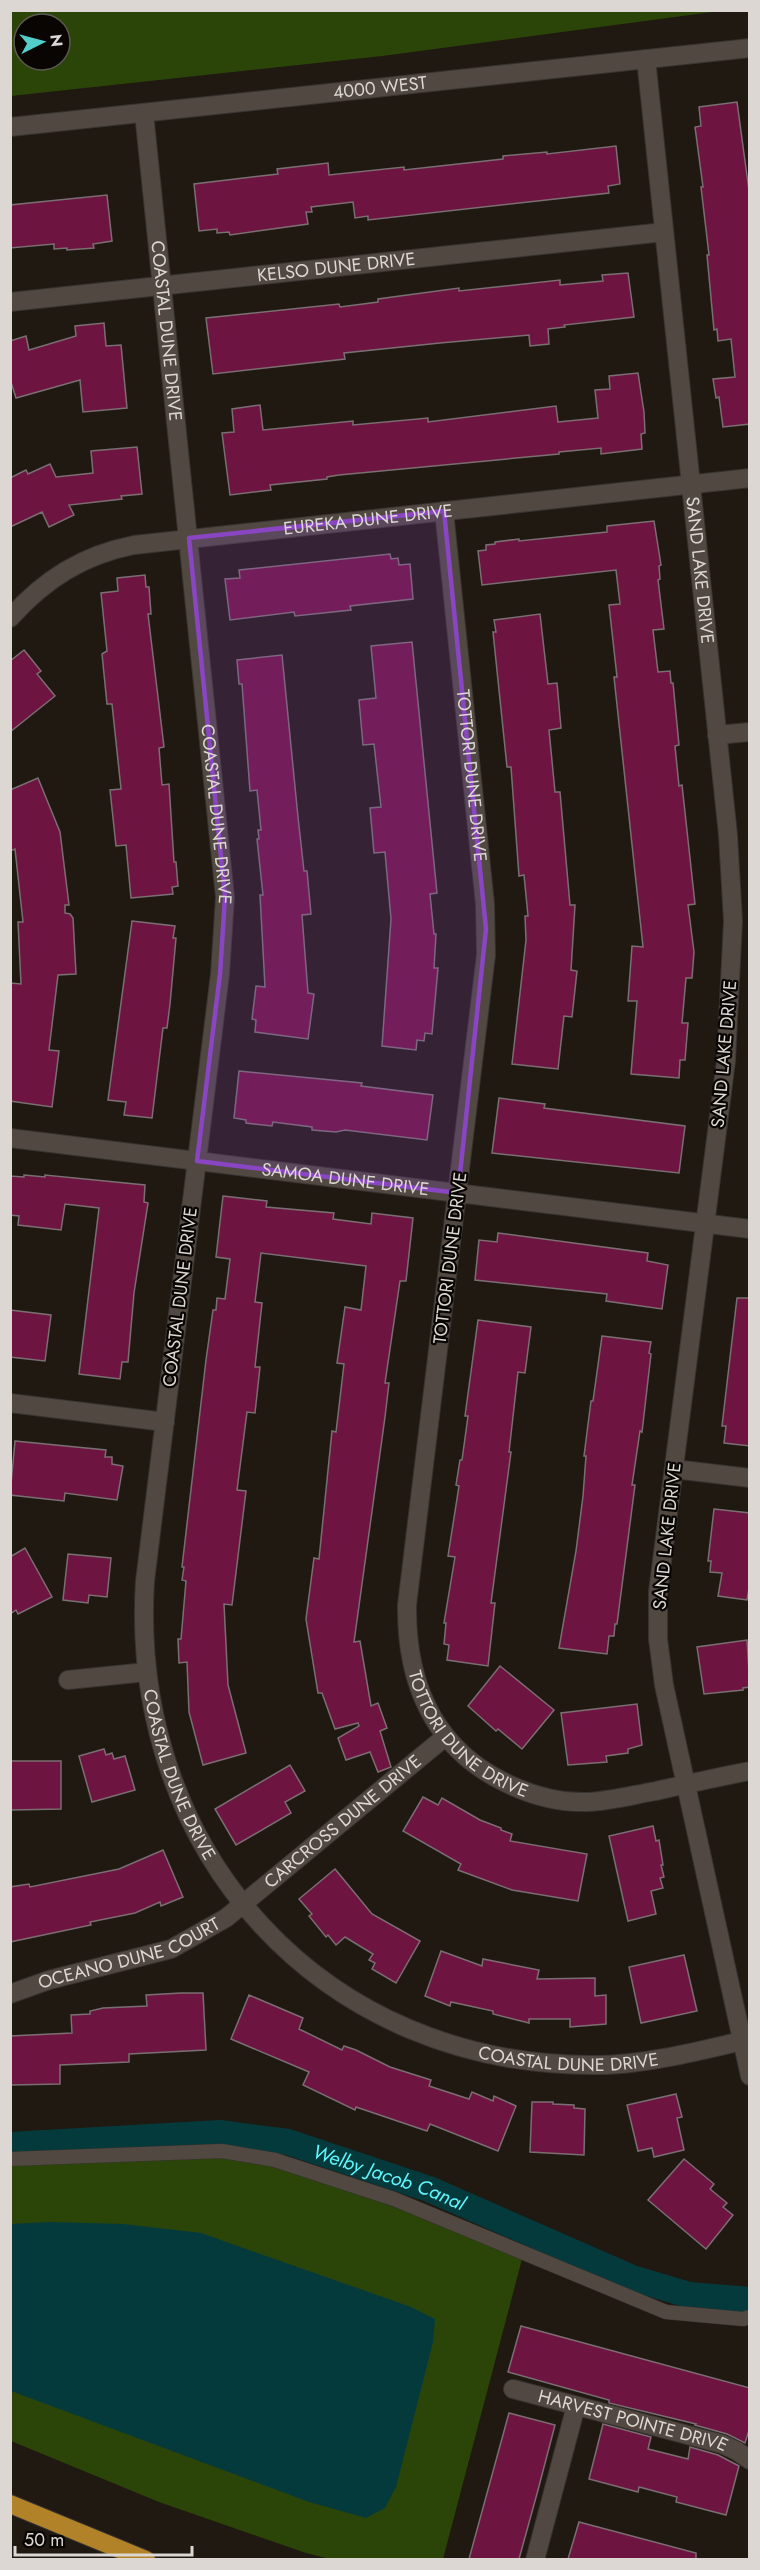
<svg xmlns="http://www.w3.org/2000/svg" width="760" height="2570" font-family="Jost,sans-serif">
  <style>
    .green { fill: #2b4408; fill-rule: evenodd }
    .water { fill: #053a3c }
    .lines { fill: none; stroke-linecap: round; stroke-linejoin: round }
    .canal { stroke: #053a3c; stroke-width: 26 }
    .building { fill: #6d1440; stroke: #7b6e72; stroke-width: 1.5 }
    .service-casing { stroke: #373330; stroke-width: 15 }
    .minor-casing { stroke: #373330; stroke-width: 20 }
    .secondary-casing { stroke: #373330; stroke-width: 20 }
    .motorway-casing { stroke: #373330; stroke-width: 20 }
    .service { stroke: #514941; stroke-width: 14 }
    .minor { stroke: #514941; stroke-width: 18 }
    .secondary { stroke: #514941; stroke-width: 18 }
    .motorway { stroke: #b28228; stroke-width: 18 }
    .marked { fill: #8a46c2; fill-opacity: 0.2; stroke: #8a46c2; stroke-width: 4.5; stroke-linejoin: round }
    .labels { text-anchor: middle; stroke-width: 4.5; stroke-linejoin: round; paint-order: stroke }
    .street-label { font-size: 18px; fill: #dcd7d2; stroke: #080503 }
    .water-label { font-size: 20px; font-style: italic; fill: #5ff6fd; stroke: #080503 }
  </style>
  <rect width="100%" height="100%" fill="#201912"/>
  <g class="green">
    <path d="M10 11 11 10 720 11 382 56 11 96ZM24 24H60V60H24Z"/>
    <path d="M217 2156 254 2161 314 2178 435 2222 522 2259 443 2559H330L306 2553 159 2502 11 2441V2164Z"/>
  </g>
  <path class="water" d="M49 2222 123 2224 201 2233 411 2307 435 2319 433 2342 396 2487 385 2508 366 2518 309 2502 11 2391V2224Z"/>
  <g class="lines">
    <path class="canal" id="s1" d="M10 2145 220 2133 288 2142 429 2189 632 2278 689 2295 750 2300"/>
  </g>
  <g class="building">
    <path d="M737 102 750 198V424L723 427 719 397 716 398 713 379 735 377 731 339 718 341 717 329 714 330 707 255H709L701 187H703L695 127 701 126 699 107Z"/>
    <path d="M616 146 620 184 608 186 609 193 368 220V216L355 218 353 202 311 207 312 212H306L308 224 230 235 229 232 217 233V229L199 231 194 184 278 174 277 169 328 163 329 175 404 167V170L503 159V156L547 152V154Z"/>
    <path d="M107 195 112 241 93 244 94 248 67 250V248L54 249V244L10 248V205Z"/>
    <path d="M628 273 634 317 564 325 565 327 548 329 549 344 530 346 529 335 440 343 344 353 345 359 213 374 206 318 339 304 340 307 378 302V299L459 288V291L560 280V285L603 281 602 275Z"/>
    <path d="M104 323 106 346 121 345 127 408 83 412 80 380 16 398 10 379V341L26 336 29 350 76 336 75 326Z"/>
    <path d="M638 373 644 412 645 433 641 434 642 449 601 454V448L559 452V454L339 475 327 477V479L270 485 271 490 230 495 222 433 234 432 232 409 260 405 263 430 353 421V425L428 418V422L556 406 558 422 598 418 595 390 610 389 609 376Z"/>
    <path d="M137 447 142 494 121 496 122 499 69 505 74 515 49 527 42 512 10 527V478L26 470 28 474 50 464 56 477 93 473 91 451Z"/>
    <path d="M654 521 661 565 659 566 660 579 658 580 664 629 653 630 658 672 670 671 671 683H673L679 745 675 746 679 786 682 785 695 904 688 905 694 952 692 978H686L682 1023H688L685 1060H680L679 1078 631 1074 637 1001H628L632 946 643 947 614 677H617L609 605 620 604 616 570 482 585 478 551 486 550V545L495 544V542L519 539V541L607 532V526Z"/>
    <path d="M390 554 391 559 398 558 399 565 410 564 413 599 350 606 351 610 295 616 294 612 230 620 225 579 240 578 239 570Z"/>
    <path d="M145 575 146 587H149L151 614H148L164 747 159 748 162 785 169 784 174 862H176L178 886 172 887 173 894 131 898 126 845 116 846 110 790 121 789 112 704H107L102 654 107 651 101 593 118 591 117 578Z"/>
    <path d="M540 614 548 684 557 683 561 728 549 730 555 792H560L570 905H575L571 970 577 971 572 1017 564 1016 558 1069 512 1064 526 940 525 916H528L524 875 519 876 511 767H507L493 632H496L494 620Z"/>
    <path d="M412 642 437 893 430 894 434 934H436L434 968H438L432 1034 425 1033 424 1041 417 1040 416 1050 382 1046 391 919 385 852 374 853 370 808 381 807 374 744 363 745 359 700 376 698 371 646Z"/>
    <path d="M24 650 41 671 37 674 55 696 10 732V661Z"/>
    <path d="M282 655 298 817 304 871H307L311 914 302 915 308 993 314 994 308 1039 255 1032 256 1020 252 1019 256 986 265 987 260 895H263L257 839H259L258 830H261L257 790 250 791 242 684H239L237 660Z"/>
    <path d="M38 778 60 832 69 905H65V913L70 914 73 918 76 974 58 975 49 1050 59 1051 52 1107 10 1101V983L21 984 18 922H23L15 849 10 851V790Z"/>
    <path d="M132 921 175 926 173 938H176L170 1004 167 1028H163L152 1118 124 1115 126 1102 108 1100Z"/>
    <path d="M239 1071 362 1083 361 1086 433 1095 427 1140 345 1130 336 1132 312 1130V1127L273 1122 272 1126 246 1123V1120L234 1118Z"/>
    <path d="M499 1098 545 1104 544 1108 685 1126 679 1173 492 1153Z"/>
    <path d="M24 1175 45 1177V1175L145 1185 144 1202 148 1203 134 1293 128 1362H122L120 1379 79 1374 99 1208 65 1204 61 1230 18 1225 19 1216 10 1215V1176L24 1177Z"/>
    <path d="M223 1196 267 1201 266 1207 334 1213 333 1219 371 1224 372 1213 413 1218 406 1281H400L385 1383H389L385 1417 354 1642 360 1641 371 1706 378 1703 387 1728 380 1731 391 1767 378 1772 370 1752 346 1760 338 1738 359 1726 358 1723 335 1729 322 1693H318L306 1619 314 1558 319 1559 332 1431 336 1432 344 1364 337 1363 345 1307 361 1310 366 1266 261 1253 255 1302 262 1303 255 1367H260L255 1413 247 1412 237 1490 246 1491 232 1605 224 1604 228 1685 246 1753 203 1765 189 1712 187 1662 179 1663 178 1639H181L186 1581 182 1580 184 1567H182L206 1360 213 1310H216L217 1298 225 1299 230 1259 216 1257Z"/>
    <path d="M498 1233 648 1253 647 1261 668 1265 662 1309 606 1301 607 1294 475 1280 479 1240 497 1242Z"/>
    <path d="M737 1298H750V1446L724 1443 726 1426H722Z"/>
    <path d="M10 1310 51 1315 45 1361 10 1357Z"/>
    <path d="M478 1320 531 1327 525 1373 518 1372 509 1452H511L491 1603H495L488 1666 447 1660 449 1645 444 1644 446 1623H444L455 1557 448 1556 459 1486 456 1485 460 1460H462L468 1416H465Z"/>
    <path d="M602 1336 651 1342 649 1353 651 1354 642 1432 640 1431 632 1485H635L617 1624H615L614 1636H609L607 1654 559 1648 576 1551 583 1496 586 1456H584L591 1401H593Z"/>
    <path d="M15 1441 106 1450 105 1457H112V1464L123 1466 117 1500 65 1493 64 1501 10 1495Z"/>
    <path d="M714 1509 750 1513V1583L747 1600 718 1596 722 1573 710 1572 711 1561H708Z"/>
    <path d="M25 1548 52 1597 18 1614 16 1610 10 1614V1557Z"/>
    <path d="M68 1554 111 1558 107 1597 89 1595 88 1603 63 1600Z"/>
    <path d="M747 1640 750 1687 743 1688V1690L704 1694 697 1647Z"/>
    <path d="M500 1666 554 1710 522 1749 498 1729 496 1731 468 1706Z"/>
    <path d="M637 1704 642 1745 628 1749V1753L606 1756 607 1762 568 1765 561 1713Z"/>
    <path d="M104 1749 106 1755 112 1753 114 1759 125 1756 135 1790 92 1802 79 1756Z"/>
    <path d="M10 1761H61V1809L10 1810Z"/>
    <path d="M290 1765 305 1791 285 1802 291 1813 236 1845 215 1809Z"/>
    <path d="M423 1797 438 1805 442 1798 480 1820 501 1828V1830L512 1834 510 1841 587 1854 578 1901 512 1890 458 1870 461 1864 403 1831Z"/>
    <path d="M653 1826 656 1841 659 1840 663 1865H661L664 1877 660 1878 663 1888 651 1891 656 1914 628 1921 609 1836Z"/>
    <path d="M163 1850 183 1897 161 1906 160 1902 135 1913 90 1922 91 1925 10 1942V1887L29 1884 30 1887 119 1869Z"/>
    <path d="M335 1869 372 1914 420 1941 396 1983 372 1969 375 1963 369 1960 373 1954 345 1937 336 1945 328 1935 326 1937 309 1916 312 1914 299 1899Z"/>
    <path d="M441 1951 482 1966 483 1959 539 1970 537 1979 595 1978V1996L606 1995V2024L570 2027V2019H529V2023L493 2014V2011L451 2002 450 2006 425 1996Z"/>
    <path d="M684 1955 697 2011 641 2023 629 1967Z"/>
    <path d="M181 1993H203L206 2050 129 2054V2062L60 2065V2084L10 2085V2036L72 2033 71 2015 90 2014V2011L103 2008 147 2006 146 1995Z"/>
    <path d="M249 1995 303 2018 299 2029 342 2050 344 2046 356 2050 390 2067 431 2080 429 2086 469 2099 472 2092 493 2101 494 2096 516 2106 498 2151 430 2124 427 2131 356 2107 355 2110 303 2085 309 2072 231 2039Z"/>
    <path d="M676 2094 682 2117 677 2118 684 2150 654 2157 652 2148 638 2151 627 2105Z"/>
    <path d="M532 2102H553V2104L574 2105V2108L585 2109 584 2155 530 2152Z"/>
    <path d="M684 2159 714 2184 710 2189 727 2203 723 2207 733 2215 706 2249 648 2200Z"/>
    <path d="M521 2326 750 2388V2427L745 2443 727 2434 695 2425 696 2424 609 2403V2400L508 2372Z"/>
    <path d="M509 2413 555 2425 538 2490 519 2559H469Z"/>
    <path d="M603 2424 651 2437 648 2449 688 2459 690 2447 718 2455 739 2466 726 2515 676 2502 677 2497 639 2487 638 2492 589 2479Z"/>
    <path d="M579 2522 696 2553V2559H568Z"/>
  </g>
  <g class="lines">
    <defs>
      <path id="service" d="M10 2159 222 2151 275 2160 394 2199 666 2312 743 2319 750 2317"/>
      <g id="minor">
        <path id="s2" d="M646 59 728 835 733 921 726 1061 658 1592V1639L664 1685 750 2076"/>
        <path id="s3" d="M144 113 225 897 220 974 145 1581C128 1852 323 2068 598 2065 645 2065 703 2050 750 2039"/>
        <path id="s4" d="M10 302 664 232"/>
        <path id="s5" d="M444 511 485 904 486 955 407 1605C406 1682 433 1747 504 1782 530 1795 559 1803 588 1802 611 1801 633 1795 656 1791 687 1784 718 1777 750 1771"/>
        <path id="s6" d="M10 618C45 579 83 555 134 545L750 478"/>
        <path d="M717 735 750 732"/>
        <path id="s7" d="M10 1138 750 1229"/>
        <path d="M10 1403 165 1422"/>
        <path d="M674 1469 750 1478"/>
        <path d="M68 1680 146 1672"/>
        <path id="s8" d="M10 1994 49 1980 171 1949 226 1918 445 1737"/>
        <path id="s9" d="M513 2389 722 2444 737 2451 750 2460"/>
        <path d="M535 2560 576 2406"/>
      </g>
      <g id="secondary">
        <path id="s10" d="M10 127 750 48"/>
      </g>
      <path id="motorway" d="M10 2504 146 2560"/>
    </defs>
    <use href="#service" class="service-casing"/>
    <use href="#minor" class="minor-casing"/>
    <use href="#secondary" class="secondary-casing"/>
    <use href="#motorway" class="motorway-casing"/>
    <use href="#service" class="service"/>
    <use href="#minor" class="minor"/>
    <use href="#secondary" class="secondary"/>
    <use href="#motorway" class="motorway"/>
  </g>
  <path class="marked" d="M444 511 486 929 458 1193 197 1161 220 974 225 897 189 538Z"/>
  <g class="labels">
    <g class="street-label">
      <text dy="6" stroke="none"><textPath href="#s10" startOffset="372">4000 WEST</textPath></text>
      <text dy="6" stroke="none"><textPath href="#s4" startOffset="328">KELSO DUNE DRIVE</textPath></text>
      <text dy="6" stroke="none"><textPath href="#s3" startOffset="219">COASTAL DUNE DRIVE</textPath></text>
      <text dy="6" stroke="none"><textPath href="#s6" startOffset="382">EUREKA DUNE DRIVE</textPath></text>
      <text dy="6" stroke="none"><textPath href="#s2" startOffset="514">SAND LAKE DRIVE</textPath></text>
      <text dy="6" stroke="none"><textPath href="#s5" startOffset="266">TOTTORI DUNE DRIVE</textPath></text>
      <text dy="6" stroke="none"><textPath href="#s3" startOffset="705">COASTAL DUNE DRIVE</textPath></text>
      <text transform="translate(724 1054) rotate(-85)" y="6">SAND LAKE DRIVE</text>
      <text dy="6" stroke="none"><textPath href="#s7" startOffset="338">SAMOA DUNE DRIVE</textPath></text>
      <text transform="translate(450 1258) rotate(-83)" y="6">TOTTORI DUNE DRIVE</text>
      <text transform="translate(180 1297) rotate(-83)" y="6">COASTAL DUNE DRIVE</text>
      <text transform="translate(667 1536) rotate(-84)" y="6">SAND LAKE DRIVE</text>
      <text dy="6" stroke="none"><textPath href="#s5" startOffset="1254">TOTTORI DUNE DRIVE</textPath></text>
      <text dy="6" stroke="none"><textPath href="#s3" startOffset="1676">COASTAL DUNE DRIVE</textPath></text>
      <text dy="6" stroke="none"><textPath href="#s8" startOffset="382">CARCROSS DUNE DRIVE</textPath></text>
      <text dy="6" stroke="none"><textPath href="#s8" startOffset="126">OCEANO DUNE COURT</textPath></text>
      <text dy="6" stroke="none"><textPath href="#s3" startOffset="2196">COASTAL DUNE DRIVE</textPath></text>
      <text dy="6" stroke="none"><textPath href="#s9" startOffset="124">HARVEST POINTE DRIVE</textPath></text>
    </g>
    <g class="water-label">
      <text dy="7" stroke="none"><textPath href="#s1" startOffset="386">Welby Jacob Canal</textPath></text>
    </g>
  </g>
  <rect width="760" height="2570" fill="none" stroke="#dcd7d2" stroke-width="24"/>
  <g transform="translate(42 42) rotate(84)"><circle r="28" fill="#080503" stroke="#5d5956" stroke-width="1.5"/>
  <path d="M0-4.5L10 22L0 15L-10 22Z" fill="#53cdca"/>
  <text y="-9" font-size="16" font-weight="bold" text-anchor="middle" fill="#dcd7d2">N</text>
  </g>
  <path d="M15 2546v9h177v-9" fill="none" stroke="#dcd7d2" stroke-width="3"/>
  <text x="24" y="2546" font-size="18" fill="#dcd7d2" stroke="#080503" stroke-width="4.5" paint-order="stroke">50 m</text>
</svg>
